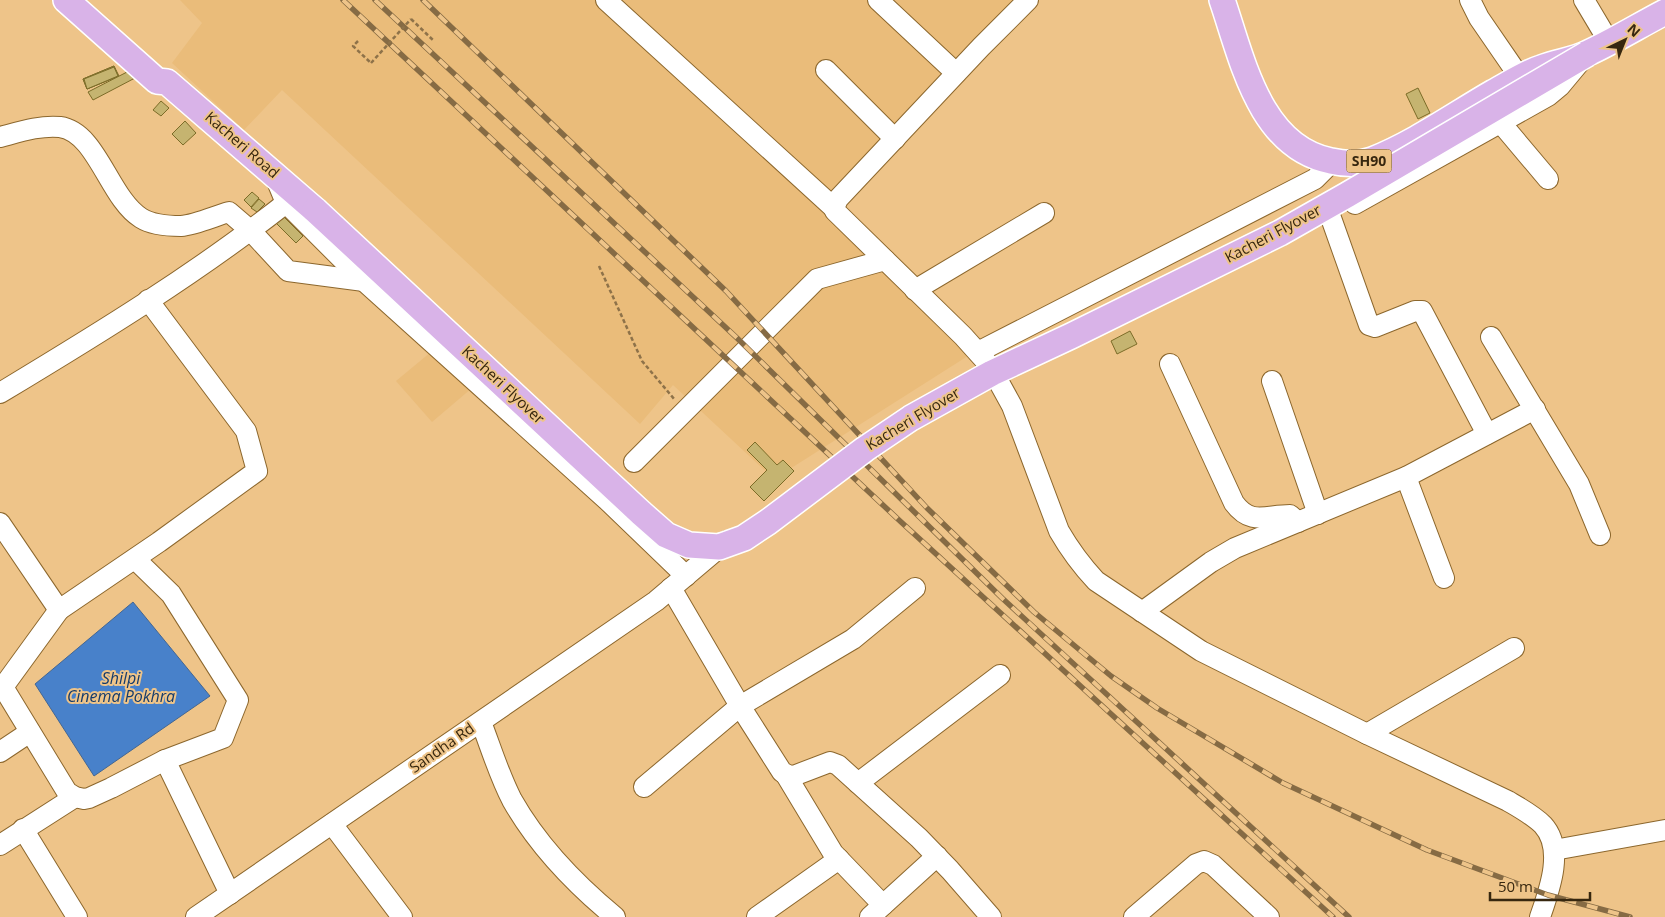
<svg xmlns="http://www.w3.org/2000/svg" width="1665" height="917" font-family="'Open Sans',sans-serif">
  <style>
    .built { fill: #eabc7a }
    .water { fill: #4881ca; stroke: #436692 }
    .building { fill: #c5b470; stroke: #7c6c28 }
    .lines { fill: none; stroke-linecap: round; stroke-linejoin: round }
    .minor-casing { stroke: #8c672d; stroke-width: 22 }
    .major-casing { stroke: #fff; stroke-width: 28 }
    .path { stroke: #8e7249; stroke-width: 2.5; stroke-dasharray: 4 2.5; stroke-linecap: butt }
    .minor { stroke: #fff; stroke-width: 20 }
    .major { stroke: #d9b3e8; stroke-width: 25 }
    .rail-casing { stroke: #866b44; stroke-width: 5.5 }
    .rail { stroke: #eec489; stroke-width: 4; stroke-dasharray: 11; stroke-linecap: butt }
    .major-bridge-casing { stroke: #fff; stroke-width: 28; stroke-linecap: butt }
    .path-bridge { stroke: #8e7249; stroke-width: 2.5; stroke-dasharray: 4 2.5; stroke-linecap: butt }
    .major-bridge { stroke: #d9b3e8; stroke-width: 25 }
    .labels { text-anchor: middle; stroke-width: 4; stroke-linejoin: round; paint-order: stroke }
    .shield { fill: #eec489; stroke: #6e5634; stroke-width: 1 }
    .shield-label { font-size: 14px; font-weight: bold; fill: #37270f }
    .street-label { font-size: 15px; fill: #37270f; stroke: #eec489 }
    .water-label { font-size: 16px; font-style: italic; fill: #143b6c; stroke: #eec489 }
  </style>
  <rect width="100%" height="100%" fill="#eec489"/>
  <g class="built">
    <path d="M180 0H1025L824 208 971 354 774 479 673 385 640 424 282 90 244 130 172 63 202 23Z"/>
    <path d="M437 347 472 388 432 422 396 381Z"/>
  </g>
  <path class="water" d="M133 602 210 696 94 776 35 684Z"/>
  <g class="building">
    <path d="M114 66 118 76 87 89 83 79Z"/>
    <path d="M114 66 119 76 87 89 83 79Z"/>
    <path d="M114 67 118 76 111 79 107 70Z"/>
    <path d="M114 67 118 76 87 89 84 79Z"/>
    <path d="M128 71 132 76 127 80 123 75Z"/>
    <path d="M129 71 135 78 93 100 88 92Z"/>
    <path d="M1418 88 1430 113 1418 119 1406 94Z"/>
    <path d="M161 101 169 108 161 116 153 110Z"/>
    <path d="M185 121 196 133 183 145 172 134Z"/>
    <path d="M252 192 259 198 251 207 244 200Z"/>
    <path d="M259 199 265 204 257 212 251 208Z"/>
    <path d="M283 216 303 236 296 243 276 223Z"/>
    <path d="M1130 331 1137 344 1117 354 1111 341Z"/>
    <path d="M755 442 777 465 783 460 794 471 764 501 750 487 767 470 747 450Z"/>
  </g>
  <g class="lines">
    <defs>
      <g id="minor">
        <path d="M606 0 834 208"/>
        <path d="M878 0 956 73"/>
        <path d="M1028 0 981 47 838 199 834 208 835 211 963 336 990 366 1012 406 1059 531C1070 550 1081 565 1096 581L1201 651 1367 734 1508 801C1520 808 1533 815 1543 825 1565 849 1549 891 1540 917"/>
        <path d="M1470 0 1479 18 1521 79"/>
        <path d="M1584 0 1609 42"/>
        <path d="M826 70 895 139"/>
        <path d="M1500 122 1548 179"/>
        <path d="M0 137C19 132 40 125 60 127 97 132 109 198 141 218 152 225 168 226 181 226 195 225 215 216 229 212L251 231 288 271 364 281"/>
        <path d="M274 174 286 203 364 281 607 500 686 576"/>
        <path d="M1355 204 1548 96 1560 86 1580 62"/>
        <path d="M1331 218 1369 325 1375 327 1415 311H1422L1487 434"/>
        <path d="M915 290 1044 213"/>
        <path d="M1491 337 1579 484 1600 535"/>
        <path d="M978 352 1315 179 1332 162"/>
        <path d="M1170 364 1234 503C1251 526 1266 515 1290 515L1298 522"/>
        <path d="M1272 381 1318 514"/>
        <path d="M0 393C98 334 196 274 286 203"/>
        <path d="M634 462 817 279 885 260"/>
        <path d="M1406 477 1444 578"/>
        <path d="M0 523 59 610 159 542 257 471 246 431 148 300"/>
        <path d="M671 588 740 706 782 772 790 776 796 775 830 762 838 765 919 838 950 870 991 917"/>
        <path d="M59 610 3 687 67 792 75 797 84 799 89 798 111 788 165 760 223 738 238 700 171 594 135 559"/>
        <path d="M1142 612 1211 562 1235 548 1406 477 1535 409"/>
        <path d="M481 722C491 748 499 775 512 800 538 846 575 884 615 917"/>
        <path d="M1367 734 1514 648"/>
        <path d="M0 752 30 732"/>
        <path d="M165 760 230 894"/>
        <path d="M786 775 833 853 883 905"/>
        <path d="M858 783 1000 675"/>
        <path d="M644 787 740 706 853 639 915 588"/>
        <path d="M332 824 402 917"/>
        <path d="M23 829 77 917"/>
        <path d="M0 845 75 797"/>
        <path d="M1554 850 1665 830"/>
        <path d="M196 917 656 601 727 541"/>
        <path d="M757 917 839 859"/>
        <path d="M870 917 937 856"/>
        <path d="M1134 917 1196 864 1204 861 1213 865 1269 917"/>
      </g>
      <g id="major">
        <path d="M66 0 157 81 167 82 315 210"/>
        <path d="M1222 0C1242 58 1259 147 1331 161 1344 164 1358 165 1372 160 1415 143 1454 115 1494 92 1509 84 1525 73 1541 68 1557 62 1574 60 1588 53 1614 41 1640 25 1665 12"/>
      </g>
    </defs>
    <use href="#minor" class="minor-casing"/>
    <use href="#major" class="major-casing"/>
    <g class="path">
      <path d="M411 19 434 41"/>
      <path d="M358 41 353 46 371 63"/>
      <path d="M599 266 642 361 675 400"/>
    </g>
    <use href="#minor" class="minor"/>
    <use href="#major" class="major"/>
    <defs>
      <g id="rail">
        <path d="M343 0 900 521 1333 917"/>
        <path d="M375 0 737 338 1002 598 1349 917"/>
        <path d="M423 0 726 291 927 508 1034 612 1111 676 1157 708 1283 783 1427 850 1548 895 1630 917"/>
      </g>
    </defs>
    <use href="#rail" class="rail-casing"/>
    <use href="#rail" class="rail"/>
    <defs>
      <path id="major-bridge" d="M315 210 641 513 666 535 689 545 719 547 744 538 768 522 865 449 911 418 992 373 1071 336 1280 233 1347 195 1587 54"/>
    </defs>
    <use href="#major-bridge" class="major-bridge-casing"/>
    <path class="path-bridge" d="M371 63 411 19"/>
    <use href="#major-bridge" class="major-bridge"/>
  </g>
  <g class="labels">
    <rect class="shield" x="1346.5" y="149.5" width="45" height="23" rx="4"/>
    <g class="shield-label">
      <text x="1369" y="166">SH90</text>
    </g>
    <g class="street-label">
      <text transform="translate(242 145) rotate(41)" y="5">Kacheri Road</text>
      <text transform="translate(1273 234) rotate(-28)" y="5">Kacheri Flyover</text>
      <text transform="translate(503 385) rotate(43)" y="5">Kacheri Flyover</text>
      <text transform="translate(913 419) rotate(-31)" y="5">Kacheri Flyover</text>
      <text transform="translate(442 748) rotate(-35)" y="5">Sandha Rd</text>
    </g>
    <g class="water-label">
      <text x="121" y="684">Shilpi<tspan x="121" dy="18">Cinema Pokhra</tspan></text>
    </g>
  </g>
  <g transform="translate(1625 40) rotate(43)" stroke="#eec489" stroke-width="4" paint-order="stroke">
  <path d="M0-4L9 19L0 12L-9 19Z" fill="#37270f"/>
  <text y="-8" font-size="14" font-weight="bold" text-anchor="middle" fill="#37270f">N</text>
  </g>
  <path d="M1490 892v8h100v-8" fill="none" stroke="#37270f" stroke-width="2.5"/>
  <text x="1498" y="892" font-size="15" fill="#37270f" stroke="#eec489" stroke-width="4" paint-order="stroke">50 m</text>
</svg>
